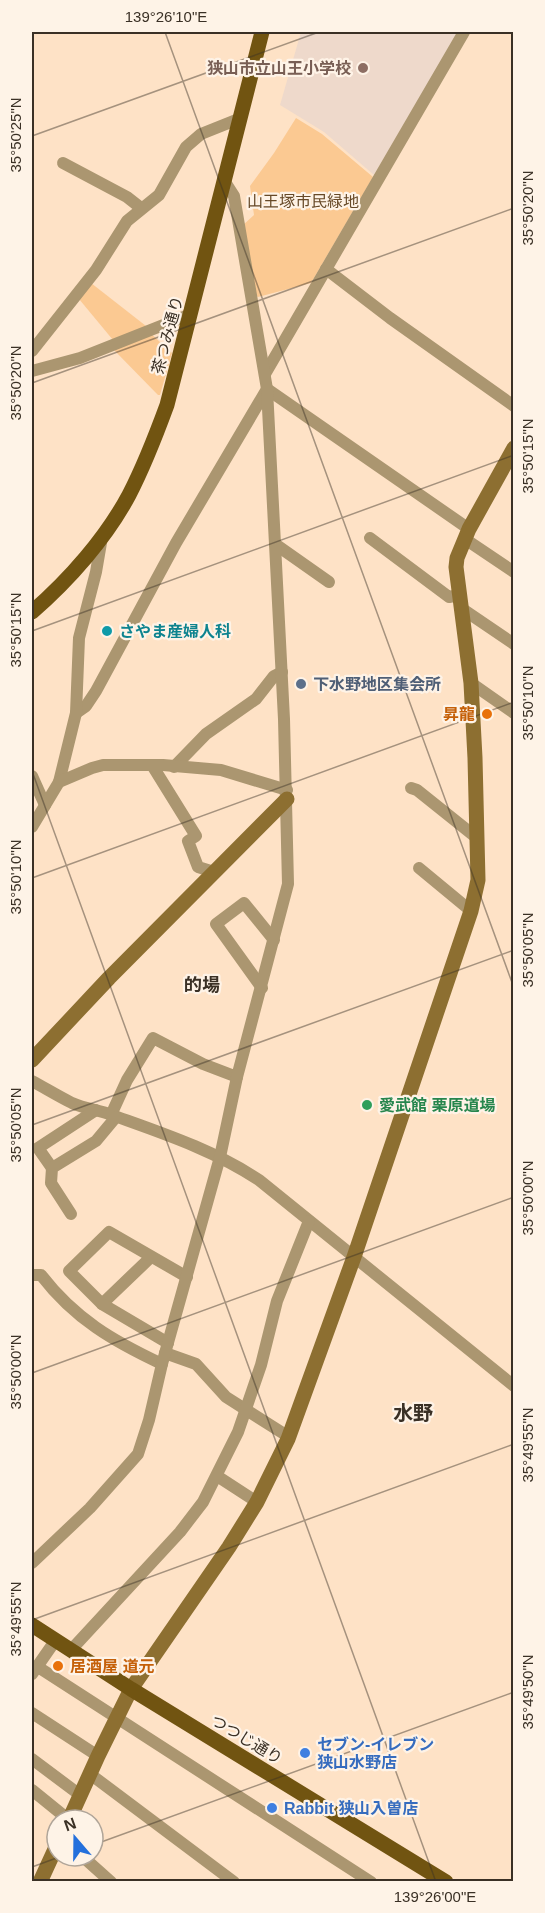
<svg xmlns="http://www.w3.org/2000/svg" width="545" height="1913" font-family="Arial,'Noto Sans JP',sans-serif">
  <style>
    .education { fill: #eed9cb }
    .green { fill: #fbc992 }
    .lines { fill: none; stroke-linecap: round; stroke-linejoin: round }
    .street { stroke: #ab9670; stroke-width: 12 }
    .secondary { stroke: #8d6f31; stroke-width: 15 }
    .primary { stroke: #715411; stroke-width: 15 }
    .ticks { fill: none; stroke: #3a3025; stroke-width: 1.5; stroke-opacity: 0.45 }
    .education-dot { fill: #8d6e63; stroke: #fef3e7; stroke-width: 2 }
    .culture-dot { fill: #0f9aa8; stroke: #fef3e7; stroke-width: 2 }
    .service-dot { fill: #5c6f8a; stroke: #fef3e7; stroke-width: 2 }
    .food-dot { fill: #e8710a; stroke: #fef3e7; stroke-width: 2 }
    .leisure-dot { fill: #2e9e5b; stroke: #fef3e7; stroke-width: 2 }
    .shop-dot { fill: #3f7fe0; stroke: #fef3e7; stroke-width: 2 }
    .labels { text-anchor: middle; stroke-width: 4.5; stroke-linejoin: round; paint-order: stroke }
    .education-label { font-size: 16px; font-weight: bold; fill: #785e54; stroke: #fef3e7; text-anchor: end }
    .park-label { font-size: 16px; fill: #674927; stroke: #fef3e7 }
    .street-label { font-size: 16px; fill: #3a3025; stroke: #fef3e7 }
    .culture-label { font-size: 16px; font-weight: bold; fill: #0d838f; stroke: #fef3e7; text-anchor: start }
    .service-label { font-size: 16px; font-weight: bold; fill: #4e5e75; stroke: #fef3e7; text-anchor: start }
    .food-label { font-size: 16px; font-weight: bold; fill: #c56008; stroke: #fef3e7; text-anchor: end }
    .leisure-label { font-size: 16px; font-weight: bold; fill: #27864d; stroke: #fef3e7; text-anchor: start }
    .shop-label { font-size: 16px; font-weight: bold; fill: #366cbe; stroke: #fef3e7; text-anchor: start }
    .neighbourhood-label { font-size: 18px; font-weight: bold; fill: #3a3025; stroke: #fef3e7 }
    .quarter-label { font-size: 20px; font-weight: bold; fill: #3a3025; stroke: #fef3e7 }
    .neatline { fill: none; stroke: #3a3025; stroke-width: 2 }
    .ticks-label { font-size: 15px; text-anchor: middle; fill: #3a3025 }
  </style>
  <rect width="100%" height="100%" fill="#fee2c6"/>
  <path class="education" d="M301 32H458L374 175 324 132 280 105Z"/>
  <g class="green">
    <path d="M296 118 322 134 373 177 311 283 258 297 254 294 242 226 254 215 250 186 274 153Z"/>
    <path d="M91 283 146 326 113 340 79 299Z"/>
    <path d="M149 332 172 353 160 395H158L114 350Z"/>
  </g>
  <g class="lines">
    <g class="street">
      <path d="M63 163 127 197 141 208"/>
      <path d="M326 269 390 318 514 406"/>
      <path d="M32 351 96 270 127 221 159 195 186 147 201 134 241 118"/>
      <path d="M32 371 80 358 191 314"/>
      <path d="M265 374 464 32"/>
      <path d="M370 538 449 597 459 595"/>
      <path d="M465 539 514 572"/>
      <path d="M275 544 329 582"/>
      <path d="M461 608 514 644"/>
      <path d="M471 683 514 713"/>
      <path d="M76 713 86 706 96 691 176 543 267 389 469 529"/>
      <path d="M152 765 196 836 188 841 198 867 214 872"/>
      <path d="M174 767 206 734 256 699 274 676 282 672"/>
      <path d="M32 776 45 805"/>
      <path d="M59 782 76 713 79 638 96 572 102 537"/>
      <path d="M411 788 417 790 477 838"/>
      <path d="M32 827 59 782 92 768 103 765H163L221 770 287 790"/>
      <path d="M419 868 471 911"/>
      <path d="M262 988 216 924 244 903 274 940"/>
      <path d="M32 1081C45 1088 58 1096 72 1103 85 1109 99 1110 112 1115 162 1133 214 1150 259 1180L514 1386"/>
      <path d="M111 1115 127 1080 153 1038 203 1064 237 1077"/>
      <path d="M52 1168 38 1148 96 1110"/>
      <path d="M71 1214 51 1183 52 1168 96 1141 116 1117"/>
      <path d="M32 1275H41C75 1319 113 1341 162 1364"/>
      <path d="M102 1304 151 1257"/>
      <path d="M168 1343 102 1304 69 1271 109 1232 187 1277"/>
      <path d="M165 1353 196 1364 226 1397 289 1437"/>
      <path d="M217 1476 257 1502"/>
      <path d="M32 1563 90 1508 138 1454 149 1420 162 1364 220 1157 237 1077 288 884 284 719 267 389 234 196 225 182"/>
      <path d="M71 1650 180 1532 203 1502 238 1432 261 1365 277 1301 309 1221"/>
      <path d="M38 1667 371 1882"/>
      <path d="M32 1674 55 1641"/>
      <path d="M32 1713 98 1756"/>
      <path d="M32 1759 80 1795"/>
      <path d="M90 1774 234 1882"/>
      <path d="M32 1790 69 1820"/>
      <path d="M82 1856 111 1882"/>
    </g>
    <g class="secondary">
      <path d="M32 1060 109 978 287 799"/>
      <path d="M69 1820 98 1756 131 1689 229 1547 257 1502 288 1439 354 1257 471 911 478 880 475 758 471 683 456 567 457 558 469 529 514 448"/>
      <path d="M40 1882 57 1845"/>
    </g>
    <g class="primary">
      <path d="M32 612C69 580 106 538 129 495 144 466 156 435 167 405L262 32"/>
      <path d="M32 1625 131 1689 446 1882"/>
    </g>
  </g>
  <path class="ticks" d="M165 32 514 988M32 136 319 32M32 383 514 208M32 631 514 455M32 771 436 1882M32 878 514 702M32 1125 514 950M32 1373 514 1197M32 1620 514 1444M93 1845 514 1692M32 1867 62 1856M32 1877 33 1882"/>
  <circle class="education-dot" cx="363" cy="68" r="6"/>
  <circle class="culture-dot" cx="107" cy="631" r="6"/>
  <circle class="service-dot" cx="301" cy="684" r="6"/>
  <g class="food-dot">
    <circle cx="487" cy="714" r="6"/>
    <circle cx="58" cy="1666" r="6"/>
  </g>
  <circle class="leisure-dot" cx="367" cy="1105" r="6"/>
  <g class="shop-dot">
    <circle cx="305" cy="1753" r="6"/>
    <circle cx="272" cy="1808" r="6"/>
  </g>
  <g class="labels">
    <g class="education-label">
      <text x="351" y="74">狭山市立山王小学校</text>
    </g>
    <g class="park-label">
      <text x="303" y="207">山王塚市民緑地</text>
    </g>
    <g class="street-label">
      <text transform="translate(167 335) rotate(-75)" y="6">茶つみ通り</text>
      <text transform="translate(247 1739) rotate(31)" y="6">つつじ通り</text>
    </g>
    <g class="culture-label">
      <text x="119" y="637">さやま産婦人科</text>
    </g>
    <g class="service-label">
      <text x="313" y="690">下水野地区集会所</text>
    </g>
    <g class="food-label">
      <text x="475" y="720">昇龍</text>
      <text x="70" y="1672" text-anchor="start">居酒屋 道元</text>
    </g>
    <g class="leisure-label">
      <text x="379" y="1111">愛武館 栗原道場</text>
    </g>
    <g class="shop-label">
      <text x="317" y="1750">セブン-イレブン<tspan x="317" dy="18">狭山水野店</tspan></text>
      <text x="284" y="1814">Rabbit 狭山入曽店</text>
    </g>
    <g class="neighbourhood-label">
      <text x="202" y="991">的場</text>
    </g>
    <g class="quarter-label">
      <text x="413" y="1420">水野</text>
    </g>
  </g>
  <rect width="545" height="1913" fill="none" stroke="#fef3e7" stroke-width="66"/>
  <g transform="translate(75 1838) rotate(340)"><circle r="28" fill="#fef3e7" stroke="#b0a599" stroke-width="1.5"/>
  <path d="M0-4.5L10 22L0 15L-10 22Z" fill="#2470dc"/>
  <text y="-9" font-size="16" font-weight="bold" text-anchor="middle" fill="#3a3025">N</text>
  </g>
  <rect x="33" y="33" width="479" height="1847" class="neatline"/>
  <g class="ticks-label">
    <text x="166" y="22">139°26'10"E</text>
    <text transform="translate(16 135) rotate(-90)" y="5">35°50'25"N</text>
    <text transform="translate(528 208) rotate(-90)" y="5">35°50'20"N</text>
    <text transform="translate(16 383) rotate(-90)" y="5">35°50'20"N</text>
    <text transform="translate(528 456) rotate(-90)" y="5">35°50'15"N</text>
    <text transform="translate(16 630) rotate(-90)" y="5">35°50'15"N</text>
    <text transform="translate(528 703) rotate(-90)" y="5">35°50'10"N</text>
    <text transform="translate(16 877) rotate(-90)" y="5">35°50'10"N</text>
    <text transform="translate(528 950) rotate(-90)" y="5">35°50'05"N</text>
    <text transform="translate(16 1125) rotate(-90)" y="5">35°50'05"N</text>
    <text transform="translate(528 1198) rotate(-90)" y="5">35°50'00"N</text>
    <text transform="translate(16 1372) rotate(-90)" y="5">35°50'00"N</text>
    <text transform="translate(528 1445) rotate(-90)" y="5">35°49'55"N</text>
    <text transform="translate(16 1619) rotate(-90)" y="5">35°49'55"N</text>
    <text transform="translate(528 1692) rotate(-90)" y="5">35°49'50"N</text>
    <text x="435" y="1902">139°26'00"E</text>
  </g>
</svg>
